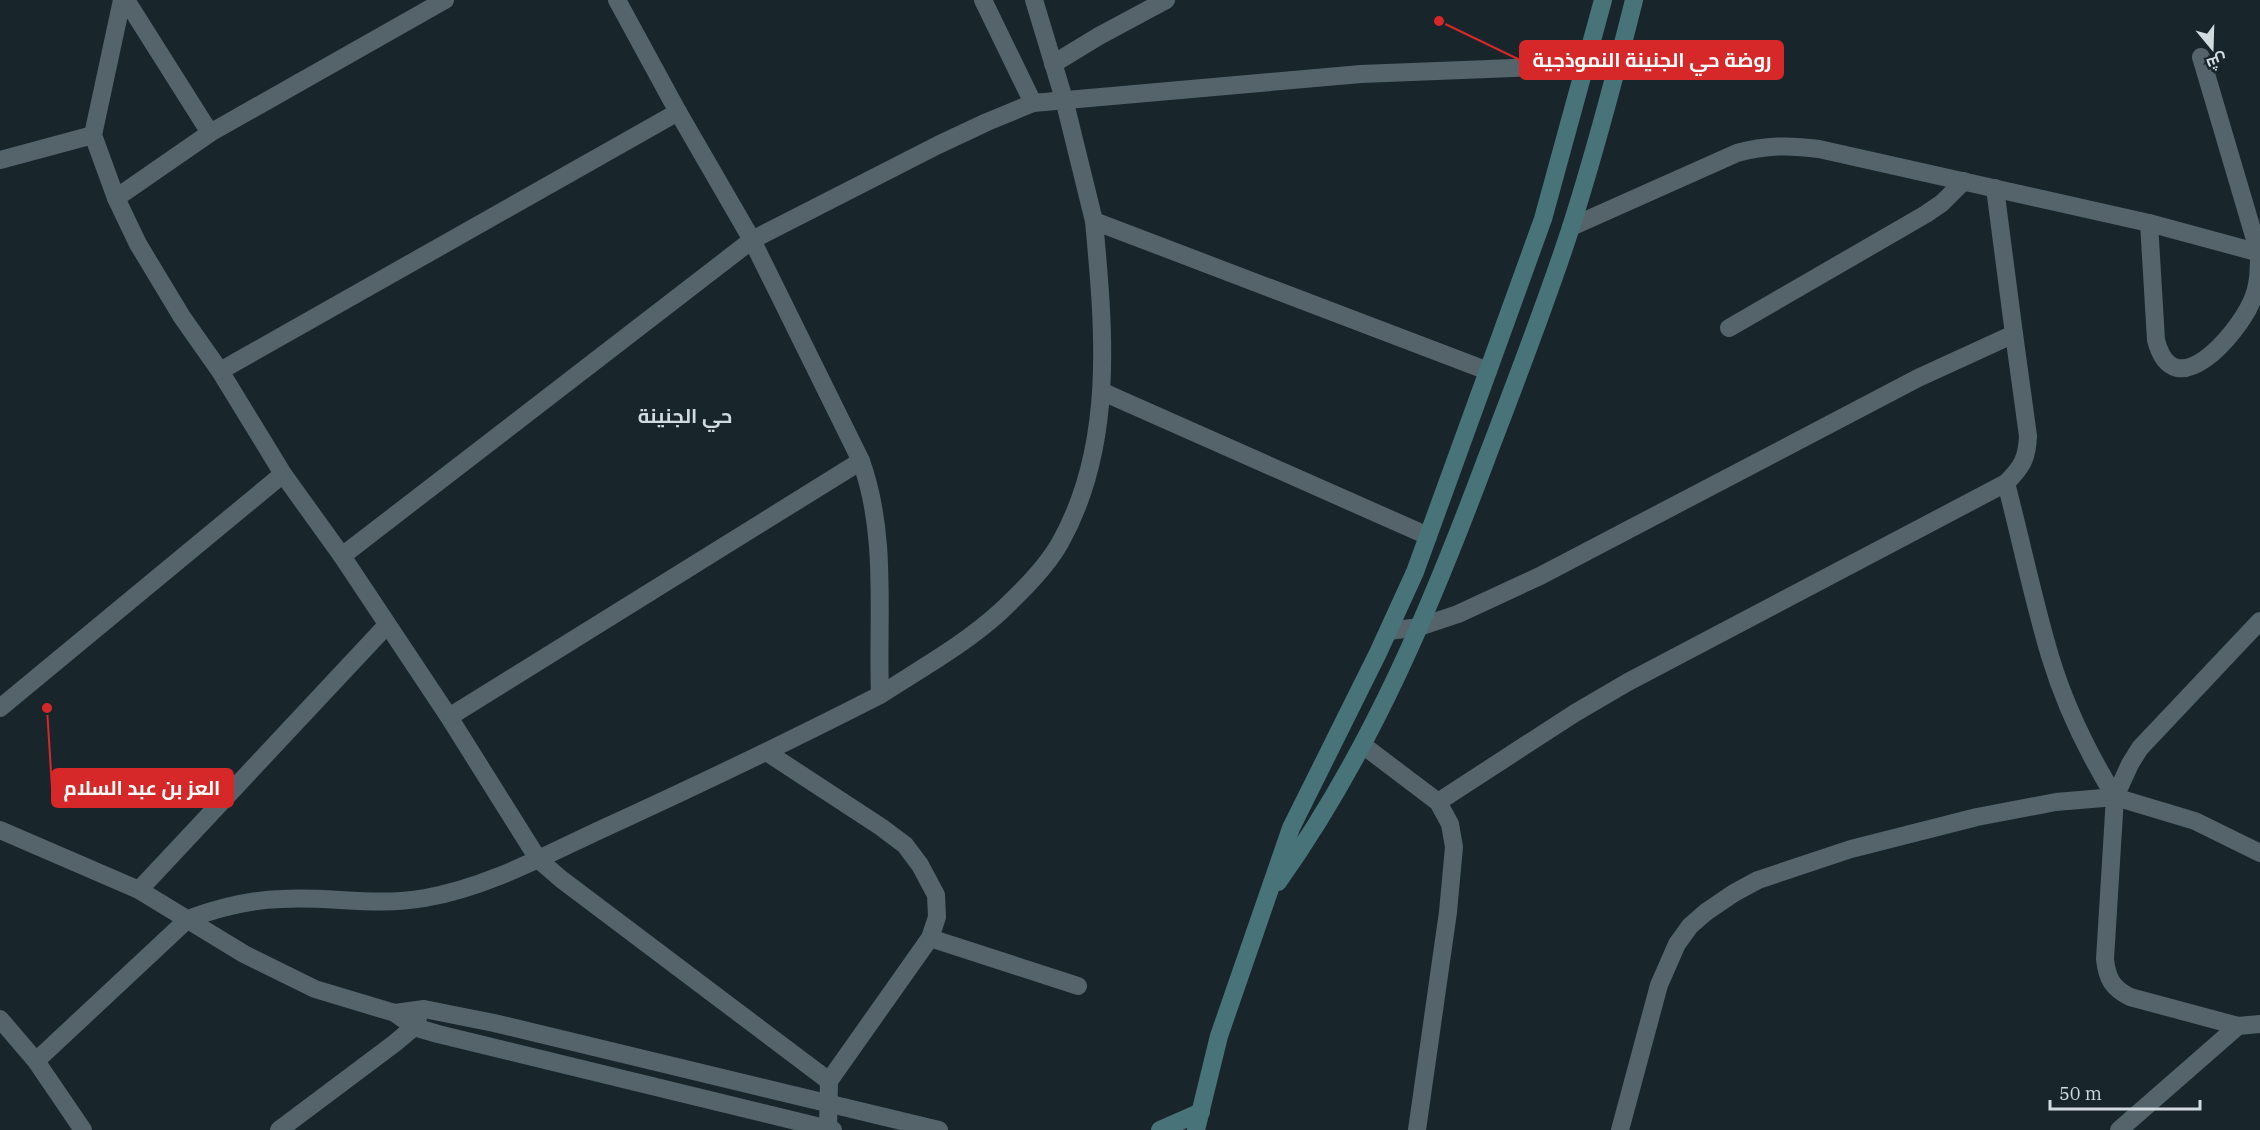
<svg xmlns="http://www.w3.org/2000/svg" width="2260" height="1130" font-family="'IBM Plex Serif',Cairo,serif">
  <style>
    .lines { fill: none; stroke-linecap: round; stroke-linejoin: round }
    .street { stroke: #54646a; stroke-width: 18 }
    .secondary { stroke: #487378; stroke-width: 18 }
    .labels { text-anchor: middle; stroke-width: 5; stroke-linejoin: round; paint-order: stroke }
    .neighbourhood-label { font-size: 20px; font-weight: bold; fill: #d1dade; stroke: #18262c }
    .leader { fill: none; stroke: #d62828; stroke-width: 2 }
    .callout-dot { fill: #d62828; stroke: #18262c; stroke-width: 2 }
    .callout { fill: #d62828; stroke: #d62828; stroke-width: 2 }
    .callout-label { font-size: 20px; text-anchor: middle; font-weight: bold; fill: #fff }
  </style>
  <rect width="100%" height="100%" fill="#18262c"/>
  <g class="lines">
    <g class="street">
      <path d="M122 0 93 135 116 198 138 244 182 317 220 371 283 474 342 556 449 717 538 859 561 879 829 1081"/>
      <path d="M126 0 210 133"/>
      <path d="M983 0 1033 103"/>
      <path d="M1034 0 1064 99 1094 221"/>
      <path d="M1053 64 1099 36 1166 0"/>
      <path d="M0 160 93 135"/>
      <path d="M116 198 210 133 445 0"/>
      <path d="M2149 223 2156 340C2174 409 2237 334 2251 303 2259 287 2259 270 2259 253L2201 57"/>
      <path d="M1571 227 1737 153C1766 145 1790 145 1819 149L2149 223 2260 253"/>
      <path d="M1729 328 1926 214 1942 203 1964 181"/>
      <path d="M220 371 678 112"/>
      <path d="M1103 392 1428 536"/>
      <path d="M2006 483C2021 540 2033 599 2050 656 2065 706 2088 753 2115 797"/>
      <path d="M342 556 752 240 938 145 987 122 1033 103 1361 74 1586 65"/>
      <path d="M2260 621 2140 748 2130 764 2115 797 2105 959C2107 978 2112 988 2130 997L2238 1026 2260 1024"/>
      <path d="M387 625 139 890 244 954 315 989 395 1013 424 1009 494 1023 939 1130"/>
      <path d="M1389 631 1419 627 1458 614 1540 576 1918 378 2014 334 1995 188"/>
      <path d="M880 695C920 669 965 644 1000 612 1021 592 1045 569 1060 543 1115 445 1104 329 1094 221L1488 371"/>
      <path d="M0 708 283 474"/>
      <path d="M449 717 861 461"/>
      <path d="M1364 746 1438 802 1450 824 1454 847 1448 912 1417 1130"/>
      <path d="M768 753 881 827 905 845 920 865 936 895 937 917 930 938 829 1081 828 1129"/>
      <path d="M1438 802 1575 713 1628 682 2006 483C2022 467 2027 459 2028 436L2014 334"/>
      <path d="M0 830 139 890"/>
      <path d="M930 938 1078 986"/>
      <path d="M395 1013 414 1027 438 1034 833 1130"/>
      <path d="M0 1019 36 1061 83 1130"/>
      <path d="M36 1061 188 919C218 908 249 900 281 899 330 896 375 907 425 898 488 887 546 855 602 829 696 786 788 742 880 695 877 617 888 536 861 461L752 240 678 112 617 0"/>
      <path d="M279 1130 395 1043 414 1027 418 1018"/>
      <path d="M1620 1130 1659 985 1677 944 1690 926 1706 912 1734 893 1758 880 1851 849 1977 817 2056 802 2115 797 2195 821 2260 853"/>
      <path d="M2119 1130 2238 1026"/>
    </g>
    <g class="secondary">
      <path d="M1278 882C1371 751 1431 607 1487 457 1516 381 1546 304 1571 227 1595 152 1615 76 1634 0"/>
      <path d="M1160 1130 1201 1112"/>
      <path d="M1196 1130 1219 1036 1291 828 1378 653 1415 572 1488 371 1543 219 1603 0"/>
    </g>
  </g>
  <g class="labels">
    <g class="neighbourhood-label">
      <text x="685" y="423">حي الجنينة</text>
    </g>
  </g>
  <path class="leader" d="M1439 21L1520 60M47 708L52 788"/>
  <g class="callout-dot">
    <circle cx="1439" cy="21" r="6"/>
    <circle cx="47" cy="708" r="6"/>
  </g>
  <g class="callout">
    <rect x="1520" y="41" width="263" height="38" rx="6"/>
    <rect x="52" y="769" width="181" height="38" rx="6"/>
  </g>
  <g class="callout-label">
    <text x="1652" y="67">روضة حي الجنينة النموذجية</text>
    <text x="142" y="795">العز بن عبد السلام</text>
  </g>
  <g transform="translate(2212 48) rotate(161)" stroke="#18262c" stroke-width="4.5" paint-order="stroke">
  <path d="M0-4.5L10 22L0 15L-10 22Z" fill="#d1dade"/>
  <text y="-9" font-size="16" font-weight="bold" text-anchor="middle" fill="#d1dade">ش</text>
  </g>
  <path d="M2050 1100v9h150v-9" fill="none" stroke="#d1dade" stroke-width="3"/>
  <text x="2059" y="1100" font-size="18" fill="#d1dade" stroke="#18262c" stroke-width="4.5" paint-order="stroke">50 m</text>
</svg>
